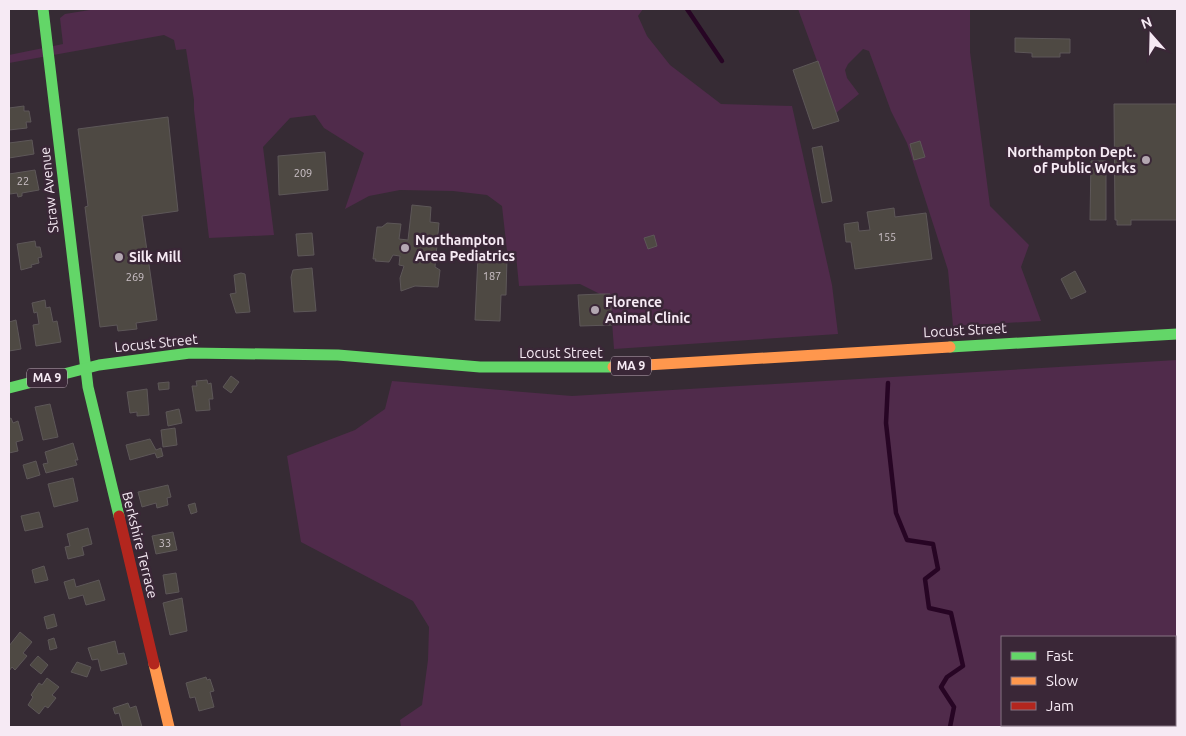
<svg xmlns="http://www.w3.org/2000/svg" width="1186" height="736" font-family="Ubuntu,sans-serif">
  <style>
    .green { fill: #502b4b; fill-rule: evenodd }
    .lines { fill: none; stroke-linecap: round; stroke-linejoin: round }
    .stream { stroke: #270524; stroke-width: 4.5 }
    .building { fill: #4e4943; stroke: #5d5758 }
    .fast { stroke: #63d668; stroke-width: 11 }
    .slow { stroke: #ff974d; stroke-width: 11 }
    .jam { stroke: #b3261e; stroke-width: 11 }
    .poi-dot { fill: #b3a7b1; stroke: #3a2737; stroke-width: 2 }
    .labels { text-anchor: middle; stroke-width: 5; stroke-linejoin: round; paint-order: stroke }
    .number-label { font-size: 11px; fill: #ccc2c8 }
    .shield { fill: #3a2737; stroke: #beb0bb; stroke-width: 1 }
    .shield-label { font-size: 12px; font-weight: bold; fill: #f6eaf4 }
    .poi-label { font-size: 14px; font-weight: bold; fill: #f6eaf4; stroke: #3a2737; text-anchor: start }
    .street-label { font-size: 14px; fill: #f6eaf4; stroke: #3a2737 }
  </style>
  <rect width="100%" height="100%" fill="#362b34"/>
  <g class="green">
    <path d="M96 9H643L638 16 647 36 670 65 721 104 792 106 832 285 838 334 614 349 610 294H600L580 284 519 286 516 255 507 251 502 206 487 195 453 191 400 190 369 196 345 209 364 153 324 128 315 115 290 118 263 147 274 235 209 238 194 110V100L186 49 176 50 174 40 164 35 9 63V55L63 44 60 18 65 14Z"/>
    <path d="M798 9H970V52L990 206 1029 245 1021 267 1041 321 953 326 948 270 907 143 891 111 869 51 863 49 848 64 845 70 847 78 859 94 836 113Z"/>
    <path d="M1177 360V727H401L400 720 422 705 428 660 429 627 413 601 301 542 287 456 355 430 385 409 392 381 572 396ZM1002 637H1175V725H1002Z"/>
  </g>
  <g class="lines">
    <g class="stream">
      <path d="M687 9 722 61"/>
      <path d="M888 383 886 423 896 513 907 540 933 544 938 569 925 579 929 608 951 613 963 666 947 677 941 687 954 707 950 727"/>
    </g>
  </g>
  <g class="building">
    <path d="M1015 38 1070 39V53H1060V57H1032V53L1015 52Z"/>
    <path d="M818 61 839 121 813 129 793 70Z"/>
    <path d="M1114 104H1177V220H1131V225H1117V220H1115Z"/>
    <path d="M24 106V111H29L31 122H26L27 128 9 130V108Z"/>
    <path d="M168 117 178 211 142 216 157 320 136 323 137 329 118 331 117 325 100 327 85 207 88 206 78 129Z"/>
    <path d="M32 140 34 154 9 158V143Z"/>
    <path d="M920 141 925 157 914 160 910 144Z"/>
    <path d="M822 146 832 201 822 203 812 148Z"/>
    <path d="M325 152 328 190 279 195 278 156Z"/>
    <path d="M1091 161H1106V220H1090Z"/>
    <path d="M35 170 39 190 22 193V196L18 197 17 193 10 194 9 174Z"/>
    <path d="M412 205 431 207 430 222 439 223 435 267 440 270 438 287 415 286 401 291 400 278 404 266 399 265 400 256 393 255 389 262 375 261 376 259H373L377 227H382L387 223 401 224 399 239 408 240Z"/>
    <path d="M894 208 895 217 926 213 932 259 855 269 851 242H846L844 224 858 222 859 231 870 230 867 212Z"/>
    <path d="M312 233 314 255 298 256 296 234Z"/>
    <path d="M654 235 657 246 648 249 644 238Z"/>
    <path d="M35 241 36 247H40L42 257 38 258 39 263 31 265 32 267 21 270 17 244Z"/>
    <path d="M478 256 507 257 506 295H501L500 321 475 320Z"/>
    <path d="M312 268 316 311 294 312 291 277 293 270Z"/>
    <path d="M1075 271 1086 292 1071 299 1061 279Z"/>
    <path d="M241 273 245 274 250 312 236 313 230 294 236 293 234 275Z"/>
    <path d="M600 294H610L612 325 580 326 578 295Z"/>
    <path d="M45 300 46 308 50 307 53 322 57 321 61 342 36 346 33 325 39 324 37 312 34 313 32 303Z"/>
    <path d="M16 320 21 349 9 351V322Z"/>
    <path d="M231 376 239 382 231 393 223 387Z"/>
    <path d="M207 380 208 384 211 383 213 399H209L210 410 196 411 192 386H197L196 381Z"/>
    <path d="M169 382V389L159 390 158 383Z"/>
    <path d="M147 389 149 415 137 416V412L130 413 127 392Z"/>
    <path d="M50 404 58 437 43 440 35 407Z"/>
    <path d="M179 409 182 423 168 426 166 412Z"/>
    <path d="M11 418 13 423 18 421 23 440 16 442 18 451 9 453V419Z"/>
    <path d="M175 428 177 445 163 447 161 430Z"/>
    <path d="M150 439 156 450 161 448 163 456 157 458 155 453 130 460 126 445Z"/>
    <path d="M73 443 78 460H75L77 465 46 473 43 464 48 463 45 452Z"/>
    <path d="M36 461 40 475 27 479 23 465Z"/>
    <path d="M73 478 78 501 54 507 48 484Z"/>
    <path d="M168 485 171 497 167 498 168 505 157 508 156 503 142 507 138 492Z"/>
    <path d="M195 503 197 512 191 514 188 505Z"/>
    <path d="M39 512 43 527 25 531 21 516Z"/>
    <path d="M88 528 92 544 82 547 84 555 68 559 65 547 70 546 67 534Z"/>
    <path d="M173 532 177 550 156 554 152 536Z"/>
    <path d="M44 566 48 580 35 583 32 570Z"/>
    <path d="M176 573 179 592 166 594 163 575Z"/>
    <path d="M74 579 76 587 99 580 105 600 86 605 83 595 69 599 64 582Z"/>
    <path d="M182 598 187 631 170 635 163 603Z"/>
    <path d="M54 614 57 626 47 629 44 617Z"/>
    <path d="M20 632 32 642 23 653 27 656 15 670 12 667 9 671V646Z"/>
    <path d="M54 638 57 648 50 650 48 640Z"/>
    <path d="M115 641 118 654 124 653 127 664 101 671 98 659 92 660 88 648Z"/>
    <path d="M38 656 48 665 41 674 30 665Z"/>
    <path d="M77 662 91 667 87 677 71 672Z"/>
    <path d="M206 677 207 680 210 679 214 691 210 692 214 707 199 711 195 697 190 698 186 683Z"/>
    <path d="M47 678 59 687 52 695 56 698 48 708 45 706 39 714 28 705 33 697 31 695 39 683 42 685Z"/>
    <path d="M128 703 130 708 136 706 142 727H123L119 713 115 714 113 708Z"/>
  </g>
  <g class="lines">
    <g class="fast">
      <path d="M43 9 88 387 119 516"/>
      <path d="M950 347 1177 334"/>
      <path d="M9 388 99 365 190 353 338 355 480 367H613"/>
    </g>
    <g class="slow">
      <path d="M613 367 950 347"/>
      <path d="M154 664 169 727"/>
    </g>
    <path class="jam" d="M119 516 154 664"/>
  </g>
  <g class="poi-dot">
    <circle cx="1146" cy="160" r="5"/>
    <circle cx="405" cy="248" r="5"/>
    <circle cx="119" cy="257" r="5"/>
    <circle cx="595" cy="310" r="5"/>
  </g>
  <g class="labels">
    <g class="number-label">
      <text x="303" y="177">209</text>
      <text x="23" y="185">22</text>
      <text x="887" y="241">155</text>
      <text x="492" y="280">187</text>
      <text x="135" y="281">269</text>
      <text x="165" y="547">33</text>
    </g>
    <g class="shield">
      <rect x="611" y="356.5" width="40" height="19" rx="4"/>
      <rect x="27" y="368.5" width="40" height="19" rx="4"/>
    </g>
    <g class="shield-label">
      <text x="631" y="370">MA 9</text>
      <text x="47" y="382">MA 9</text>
    </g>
    <g class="poi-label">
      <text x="1136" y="157" text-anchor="end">Northampton Dept.<tspan x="1136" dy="16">of Public Works</tspan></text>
      <text x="415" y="245">Northampton<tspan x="415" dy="16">Area Pediatrics</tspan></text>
      <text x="129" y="262">Silk Mill</text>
      <text x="605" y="307">Florence<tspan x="605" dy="16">Animal Clinic</tspan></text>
    </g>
    <g class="street-label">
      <text transform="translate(49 190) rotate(-96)" y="5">Straw Avenue</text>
      <text transform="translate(965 330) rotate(-3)" y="5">Locust Street</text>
      <text transform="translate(156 343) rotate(-6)" y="5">Locust Street</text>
      <text x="561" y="358">Locust Street</text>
      <text transform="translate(140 545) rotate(76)" y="5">Berkshire Terrace</text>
    </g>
  </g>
  <rect width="1186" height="736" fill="none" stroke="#f6eaf4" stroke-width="20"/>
  <rect x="1001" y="636" width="175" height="90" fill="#3a2737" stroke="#857583"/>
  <rect x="1011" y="652" width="25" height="8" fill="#63d668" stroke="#857583"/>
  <text x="1046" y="661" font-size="15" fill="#f6eaf4">Fast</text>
  <rect x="1011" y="677" width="25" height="8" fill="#ff974d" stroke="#857583"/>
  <text x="1046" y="686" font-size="15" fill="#f6eaf4">Slow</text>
  <rect x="1011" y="702" width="25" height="8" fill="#b3261e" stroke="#857583"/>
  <text x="1046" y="711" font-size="15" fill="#f6eaf4">Jam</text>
  <g transform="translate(1151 35) rotate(340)" stroke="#3a2737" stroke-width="4" paint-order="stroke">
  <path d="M0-4L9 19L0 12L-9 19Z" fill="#f6eaf4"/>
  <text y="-8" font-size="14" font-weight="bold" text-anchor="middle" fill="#f6eaf4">N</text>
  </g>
</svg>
